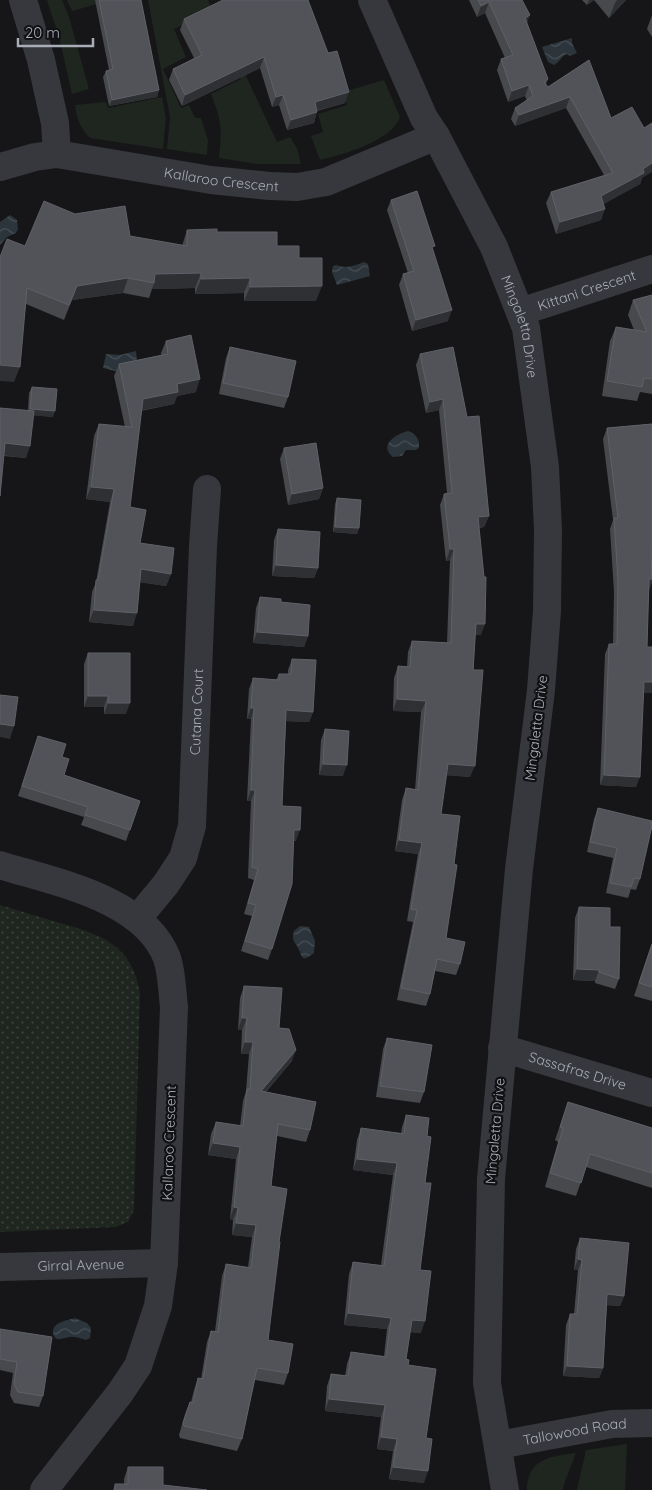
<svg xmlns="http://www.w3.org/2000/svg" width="652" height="1490" font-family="Quicksand,sans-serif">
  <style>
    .green { fill: #1e261f }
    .park { fill: url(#park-dots) }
    .water { fill: url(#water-waves) }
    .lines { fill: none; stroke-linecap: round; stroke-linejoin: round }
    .minor { stroke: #37383d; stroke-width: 28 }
    .wall { fill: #47494d }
    .shaded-wall { fill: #2f3033 }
    .building { fill: #525359; stroke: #5f6168 }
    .labels { text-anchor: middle; stroke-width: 4.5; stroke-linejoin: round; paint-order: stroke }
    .street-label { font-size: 14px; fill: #a8adb8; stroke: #111113 }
  </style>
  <defs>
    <pattern id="park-dots" width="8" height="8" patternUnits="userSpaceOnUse" patternTransform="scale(1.25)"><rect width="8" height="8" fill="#1e261f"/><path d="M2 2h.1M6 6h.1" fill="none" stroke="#3c433d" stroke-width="1.8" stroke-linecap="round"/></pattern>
    <pattern id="water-waves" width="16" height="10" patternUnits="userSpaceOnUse" patternTransform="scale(1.25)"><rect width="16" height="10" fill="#2c353c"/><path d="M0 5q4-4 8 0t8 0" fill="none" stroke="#485056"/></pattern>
  </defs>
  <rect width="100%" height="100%" fill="#161618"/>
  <g class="green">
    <path d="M47 0H62L69 17 89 89 72 94 59 37Z"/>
    <path d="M67 0H112L72 11Z"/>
    <path d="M148 0H208L213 12H216L277 142 290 137 297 148 301 164H257L219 158C222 129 222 122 211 94L241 79 207 13 174 29 186 57 163 69 181 108 189 105 195 118H201L208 140 207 155 167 149 170 117Z"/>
    <path d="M384 80 400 117C392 141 342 155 320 160L311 136 323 132 318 114 347 105 343 92Z"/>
    <path d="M162 97 166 118 163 149 90 138C80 128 77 119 75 105L106 102 108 108Z"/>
    <path d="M627 1444 625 1490H577L586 1450Z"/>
    <path d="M576 1453 564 1484 563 1490H527C527 1459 551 1456 576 1453Z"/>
  </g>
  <path class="park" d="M0 905C20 911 40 917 60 923 102 935 133 945 140 994L134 1210 128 1222 116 1227 0 1232Z"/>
  <g class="water">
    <path d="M572 38V43L577 53 570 56 567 54C561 56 560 62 554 65L548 62 542 47Z"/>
    <path d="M10 215 17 220 18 229 16 233 7 237 0 245V222Z"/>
    <path d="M364 262 368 264 370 276 337 285 332 272 333 266 336 265C347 269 353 266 364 262Z"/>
    <path d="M136 351 137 361 141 367 115 371 103 368 106 354 120 355Z"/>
    <path d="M408 431C415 434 420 438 419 448L415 450H406L402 456 393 457C378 445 396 434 408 431Z"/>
    <path d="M300 926 309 927 315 941 314 953C300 964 303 956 297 946 293 940 292 939 294 931Z"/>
    <path d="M75 1318 87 1323 91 1328 90 1338 86 1340C82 1339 78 1337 74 1337 69 1336 62 1340 57 1339 55 1338 53 1335 53 1333 52 1322 68 1320 75 1318Z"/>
  </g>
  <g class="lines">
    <g class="minor">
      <path d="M23 0 41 60 55 123 57 154"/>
      <path id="s1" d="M372 0 424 118 436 136 494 247 526 328 545 467 548 530 547 611 541 690 519 869 491 1179 487 1383 505 1490"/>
      <path id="s2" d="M0 167 35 157 57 154 211 180 270 186 297 187 326 182 436 136"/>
      <path id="s3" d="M520 312 652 269"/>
      <path d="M0 865C54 882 144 898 167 958 172 973 172 991 174 1007L164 1263 158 1306 138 1366 120 1393 44 1490"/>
      <path id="s4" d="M137 919 166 884 183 858 192 826 203 546 207 489"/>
      <path id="s5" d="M502 1048 652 1093"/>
      <path id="s6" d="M0 1267 164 1263"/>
      <path id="s7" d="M498 1445 612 1424 652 1423"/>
    </g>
  </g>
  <g class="wall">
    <path d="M95 0H141L159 90 157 97 109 106 103 77 106 71 109 70Z"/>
    <path d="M223 0 345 103 317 111 314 123 287 130 279 105 272 107 260 68 182 106 169 80 173 69 194 58 180 30 184 19Z"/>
    <path d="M469 0H522L527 23 548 79 546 84 548 87 589 60 611 118 642 178 640 184 603 204 601 220 556 234 546 203 551 192 604 175 566 108 515 126 511 119 515 108 527 101 525 96 508 102 497 70 501 59 505 58 485 13 477 17Z"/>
    <path d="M582 0H594L587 5Z"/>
    <path d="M594 0H626L609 18Z"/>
    <path d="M652 15V37L647 29Z"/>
    <path d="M391 200 433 250 448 321 412 331 399 285 403 274 408 273 387 210Z"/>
    <path d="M187 230 217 232 277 246 299 258 316 301H244V293L195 294V288L152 289 149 298 123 293 72 300 64 320 26 304 14 382 25 246 130 236 182 246Z"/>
    <path d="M652 295V394L640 392 637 401 602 396 610 341 616 327 634 330 628 315 633 300Z"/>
    <path d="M166 341 196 392 177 396 174 404 141 411 130 507 140 543 171 574 166 586 140 582 133 626 89 622 92 592 96 582 110 502 86 499 94 436 99 424 125 427 114 376 119 364 161 355V353Z"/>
    <path d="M230 347 288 397 284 408 219 394 226 358Z"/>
    <path d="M420 354 467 417 489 516 484 527 479 528 481 635H475L470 777 446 775 441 814 454 864 446 938 460 964 456 975 435 971 430 994 426 1006 397 1000 413 922 407 921 418 854 395 851 402 800 406 788 415 790 421 712 393 711 394 678 398 666 407 667 408 652 412 641 447 643 450 560 446 561 440 505 444 494 447 493 439 410 426 413 416 365Z"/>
    <path d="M32 387 53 417 33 415 26 458 4 456 0 408 28 411 29 393Z"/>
    <path d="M652 424V582L649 590H648L644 693 636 787 600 785 605 654 609 644H613L614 592 610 529 613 520 603 439 607 428Z"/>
    <path d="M284 448 323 488 319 499 288 505 280 459Z"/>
    <path d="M337 498 359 528 357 534 333 532 335 504Z"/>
    <path d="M278 529 318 568 314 578 272 576 274 540Z"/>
    <path d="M260 597 281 602 308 636 304 647 253 643 256 608Z"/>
    <path d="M88 653 126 714H104V707H84V664Z"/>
    <path d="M292 659 313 712 309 722 286 721 282 806 296 841H294L272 949 268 960 241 951 252 916 244 914 254 880 248 878 251 801H247L251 719H247L249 689 253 678 276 680 279 674H288V670Z"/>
    <path d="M325 729 343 776 319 775 321 740Z"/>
    <path d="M38 736 62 757 64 775 140 801 126 841 81 825 84 817 18 796Z"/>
    <path d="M598 808 640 879 636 890 631 889 628 898 606 893 613 858 587 852 594 819Z"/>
    <path d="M579 907 610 927 619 979 615 989 595 983V981L573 980 575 918Z"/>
    <path d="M652 943V1001L634 996Z"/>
    <path d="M244 986 279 1028 292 1061 266 1092 310 1130 306 1142 277 1136 271 1186 279 1242 268 1340 288 1373 284 1385 255 1380 242 1439 237 1451 180 1438 179 1435 185 1414 190 1402H191L194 1390 198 1378 201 1379 207 1342 211 1331H215L222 1276 226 1264 248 1267 252 1237 232 1235 233 1220 230 1219 236 1159 208 1155 211 1134 216 1122 240 1126 243 1101 246 1091 249 1054H241L242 1030H238L240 998Z"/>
    <path d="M387 1038 424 1092 420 1103 376 1097 383 1049Z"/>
    <path d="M568 1102 652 1128V1188L586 1167 576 1196 545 1187 558 1142 555 1140Z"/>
    <path d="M406 1115 427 1136 425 1183 420 1270 421 1333 410 1332 406 1359 426 1438 424 1483 389 1479 393 1451 377 1449 381 1417 325 1411 327 1386 331 1374 345 1376 347 1364 351 1352 384 1356 387 1329 344 1325 349 1274 353 1262 381 1265 393 1175 353 1170 357 1140 361 1128 401 1133 402 1127Z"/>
    <path d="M580 1238 624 1296 620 1306 607 1305 603 1368 599 1378 563 1376 566 1325 570 1314H574L578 1270H574L576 1249Z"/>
    <path d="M0 1329 43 1396 39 1407 14 1403 10 1395 13 1373 0 1370Z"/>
    <path d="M128 1467 163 1485 207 1490H113L115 1484H124V1479Z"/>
  </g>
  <g class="shaded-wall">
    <path d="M589 0H594L587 5Z"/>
    <path d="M617 0H626L609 18 615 3Z"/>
    <path d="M489 2 485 13 477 17 481 6Z"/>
    <path d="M530 15 526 26 525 18Z"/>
    <path d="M264 57 260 68 182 106 185 95Z"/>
    <path d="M529 85 525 96 508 102 512 91Z"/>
    <path d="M159 90 157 97 109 106 112 100Z"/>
    <path d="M349 92 345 103 311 112 315 102Z"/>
    <path d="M283 95 279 105 272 107 276 97Z"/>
    <path d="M570 97 566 108 515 126 519 115Z"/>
    <path d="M317 112 314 123 287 130 291 120Z"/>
    <path d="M652 163V172L642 178 640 184 597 208 601 196 643 169Z"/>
    <path d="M605 209 601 220 556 234 560 222Z"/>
    <path d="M201 273 195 288 152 289 154 283 155 274Z"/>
    <path d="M128 278 123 293 72 300 64 320 77 286Z"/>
    <path d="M250 278 244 293 195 294 201 279Z"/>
    <path d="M322 286 316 301H244L250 287Z"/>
    <path d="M452 310 448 321 412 331 416 320Z"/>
    <path d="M0 365 20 367 14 382 0 381Z"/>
    <path d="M200 379 196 392 177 396 174 404 138 411 143 399 177 384Z"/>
    <path d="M443 399 439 410 426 413 430 402Z"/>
    <path d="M30 409 55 411 53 417 28 415Z"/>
    <path d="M5 443 30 446 26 458 1 455Z"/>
    <path d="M91 487 114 489 110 502 86 499Z"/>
    <path d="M323 488 319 499 288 505 292 494Z"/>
    <path d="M489 516 484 527 474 528 478 517Z"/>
    <path d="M335 527 359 528 357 534 333 532Z"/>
    <path d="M450 549H454L450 560 446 561Z"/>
    <path d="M276 565 318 568 314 578 272 576Z"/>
    <path d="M141 569 171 574 166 586 137 582Z"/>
    <path d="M649 579H652V582L649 590H645Z"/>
    <path d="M94 610 137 613 133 626 89 622Z"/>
    <path d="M476 624H485L481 635H471Z"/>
    <path d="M257 632 308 636 304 647 253 643Z"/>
    <path d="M644 682H652V693H640Z"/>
    <path d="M88 696H108L104 707H84Z"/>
    <path d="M397 699 426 701 421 712 393 711Z"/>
    <path d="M108 703H130L126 714H104Z"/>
    <path d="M251 708H254L251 719H247Z"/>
    <path d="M286 710 313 712 309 722 282 721Z"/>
    <path d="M0 724 14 726 10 739 0 737Z"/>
    <path d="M323 764 347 765 343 776 319 775Z"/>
    <path d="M448 764 475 766 470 777 444 775Z"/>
    <path d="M604 775 640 777 636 787 600 785Z"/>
    <path d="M251 790H255L251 801H247Z"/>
    <path d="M294 830H300L296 841 291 840Z"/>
    <path d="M399 840 422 843 418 854 395 851Z"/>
    <path d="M577 969 599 970 595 981 573 980Z"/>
    <path d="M242 1018H247L242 1030H238Z"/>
    <path d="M245 1042H253L249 1054H241Z"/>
    <path d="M296 1050 292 1061 257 1102 261 1091Z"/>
    <path d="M213 1143 240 1147 236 1159 208 1155Z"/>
    <path d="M357 1159 397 1163 393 1175 353 1170Z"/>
    <path d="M234 1207 238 1208 233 1220 230 1219Z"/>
    <path d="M236 1223 256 1225 252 1237 232 1235Z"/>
    <path d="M578 1259 582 1260 578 1270H574Z"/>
    <path d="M607 1294 624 1296 620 1306 603 1305Z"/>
    <path d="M348 1313 391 1318 387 1329 344 1325Z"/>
    <path d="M412 1320 425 1321 421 1333 408 1332Z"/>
    <path d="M567 1366 603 1368 599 1378 563 1376Z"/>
    <path d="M329 1399 385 1405 381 1417 325 1411Z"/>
    <path d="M381 1437 397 1439 393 1451 377 1449Z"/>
    <path d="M393 1467 428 1471 424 1483 389 1479Z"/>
  </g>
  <g class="building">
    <path d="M99 0H141L159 90 112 100 106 71 113 69Z"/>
    <path d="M223 0H286V1L290 0H308L328 53 337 51 349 92 315 102 317 112 291 120 283 95 276 97 264 57 185 95 173 69 202 55 184 19Z"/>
    <path d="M478 0H522L530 15 525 18 548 79 544 82 548 87 589 60 611 118 632 107 644 128 652 123V163L643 169 644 173 601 196 605 209 560 222 551 192 613 173 570 97 519 115 515 108 533 96 529 85 512 91 501 59 513 55 489 2 481 6Z"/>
    <path d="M417 191 435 246 432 247 452 310 416 320 403 274 414 271 391 200Z"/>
    <path d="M44 201 75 214 125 206 130 236 187 246V230L217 229V232H277V246H299V258H322V286L250 287V278L201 279V273L155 274 154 283 128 278 77 286 69 305 27 288 20 367 0 365V257L7 239 25 246Z"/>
    <path d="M652 295V379L644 378 642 387 607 381 616 327 647 332 633 300Z"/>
    <path d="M191 335 200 379 177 384 178 392 143 399 130 507 146 510 140 543 174 548 171 574 141 569 137 613 94 610 96 580H98L114 489 91 487 99 424 132 427 119 364 168 354 166 341Z"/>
    <path d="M230 347 296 361 288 397 223 383Z"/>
    <path d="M453 347 467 417 479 416 489 516 478 517 484 577H486L485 624H476L473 670H483L475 766 448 764 441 814 460 816 454 864 457 865 446 938 465 942 460 964 437 959 430 994 401 988 417 910 411 909 422 843 399 840 406 788 418 790 426 701 397 699 398 666 410 667 412 641 451 643 454 549H450L444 494 452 493 443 399 430 402 420 354Z"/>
    <path d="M32 387 57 389 55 411 30 409Z"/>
    <path d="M0 408 34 411 30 446 5 443 0 496Z"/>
    <path d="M652 424V549H651L652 579H649L647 647H652V682H644L640 777 604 775 609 644H617L618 581 614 518H618L607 428Z"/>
    <path d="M316 443 323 488 292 494 284 448Z"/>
    <path d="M337 498 361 500 359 528 335 527Z"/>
    <path d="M278 529 320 532 318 568 276 565Z"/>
    <path d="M260 597 281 599V602L310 605 308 636 257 632Z"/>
    <path d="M88 653H130V703H108V696H88Z"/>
    <path d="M292 659 316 660 313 712 286 710 282 806 301 807 300 830H294L292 884 272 949 245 941 256 905 248 903 258 869 252 867 255 790H251L254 708H251L253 678 279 680V674H291Z"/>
    <path d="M0 695 18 697 14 726 0 724Z"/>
    <path d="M325 729 349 731 347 765 323 764Z"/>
    <path d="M38 736 66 744 62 757 69 759 64 775 140 801 130 830 85 815 88 807 22 786Z"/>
    <path d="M598 808 652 821V826L640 879 634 878 631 887 610 883 617 848 590 842Z"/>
    <path d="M579 907 610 908V927H620L619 979 599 972V970L577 969Z"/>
    <path d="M652 944V987L639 983Z"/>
    <path d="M244 986 282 988 279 1028 289 1029 296 1050 261 1091 316 1102 310 1130 278 1124 271 1186 287 1189 279 1242H280L268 1340 293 1344 288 1373 257 1368 242 1439 184 1426 183 1423 190 1402 193 1403 198 1378 203 1379 211 1331 218 1332 226 1264 251 1268 256 1225 236 1223 238 1208 234 1207 240 1147 213 1143 216 1122 243 1126 247 1089H250L253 1042H245L247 1018H242Z"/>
    <path d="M387 1038 432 1045 424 1092 380 1086Z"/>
    <path d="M568 1102 652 1128V1173L590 1154 581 1183 550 1173 563 1128 560 1127Z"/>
    <path d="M406 1115 429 1118 427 1136 431 1137 425 1183H431L420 1270 431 1271 425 1321 412 1320 406 1359 409 1360 408 1365 436 1369 426 1438 432 1439 428 1471 393 1467 397 1439 381 1437 385 1405 329 1399 331 1374 348 1376 351 1352 386 1357 391 1318 348 1313 353 1262 384 1266 397 1163 357 1159 361 1128 404 1134Z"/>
    <path d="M580 1238 629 1243 624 1296 607 1294 603 1368 567 1366 570 1314H577L582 1260 578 1259Z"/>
    <path d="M0 1329 52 1337 43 1396 18 1392 14 1384 17 1362 0 1359Z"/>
    <path d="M128 1467H163V1485L207 1490H115V1484H128Z"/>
  </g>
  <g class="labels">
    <g class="street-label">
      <text dy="5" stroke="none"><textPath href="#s2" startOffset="225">Kallaroo Crescent</textPath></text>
      <text dy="5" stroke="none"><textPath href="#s3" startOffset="70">Kittani Crescent</textPath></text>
      <text dy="5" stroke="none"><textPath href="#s1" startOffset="360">Mingaletta Drive</textPath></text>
      <text dy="5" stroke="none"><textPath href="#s4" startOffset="224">Cutana Court</textPath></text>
      <text transform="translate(536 728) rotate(-83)" y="5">Mingaletta Drive</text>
      <text dy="5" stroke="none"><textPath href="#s5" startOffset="79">Sassafras Drive</textPath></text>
      <text transform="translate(495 1131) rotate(-85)" y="5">Mingaletta Drive</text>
      <text transform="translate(169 1143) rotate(-88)" y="5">Kallaroo Crescent</text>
      <text dy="5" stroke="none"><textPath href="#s6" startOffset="81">Girral Avenue</textPath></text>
      <text dy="5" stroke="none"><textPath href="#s7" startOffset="78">Tallowood Road</textPath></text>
    </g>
  </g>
  <path d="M18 38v8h75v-8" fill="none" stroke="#a8adb8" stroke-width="2.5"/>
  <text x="25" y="38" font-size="15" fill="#a8adb8" stroke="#111113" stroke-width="4" paint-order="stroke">20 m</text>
</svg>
